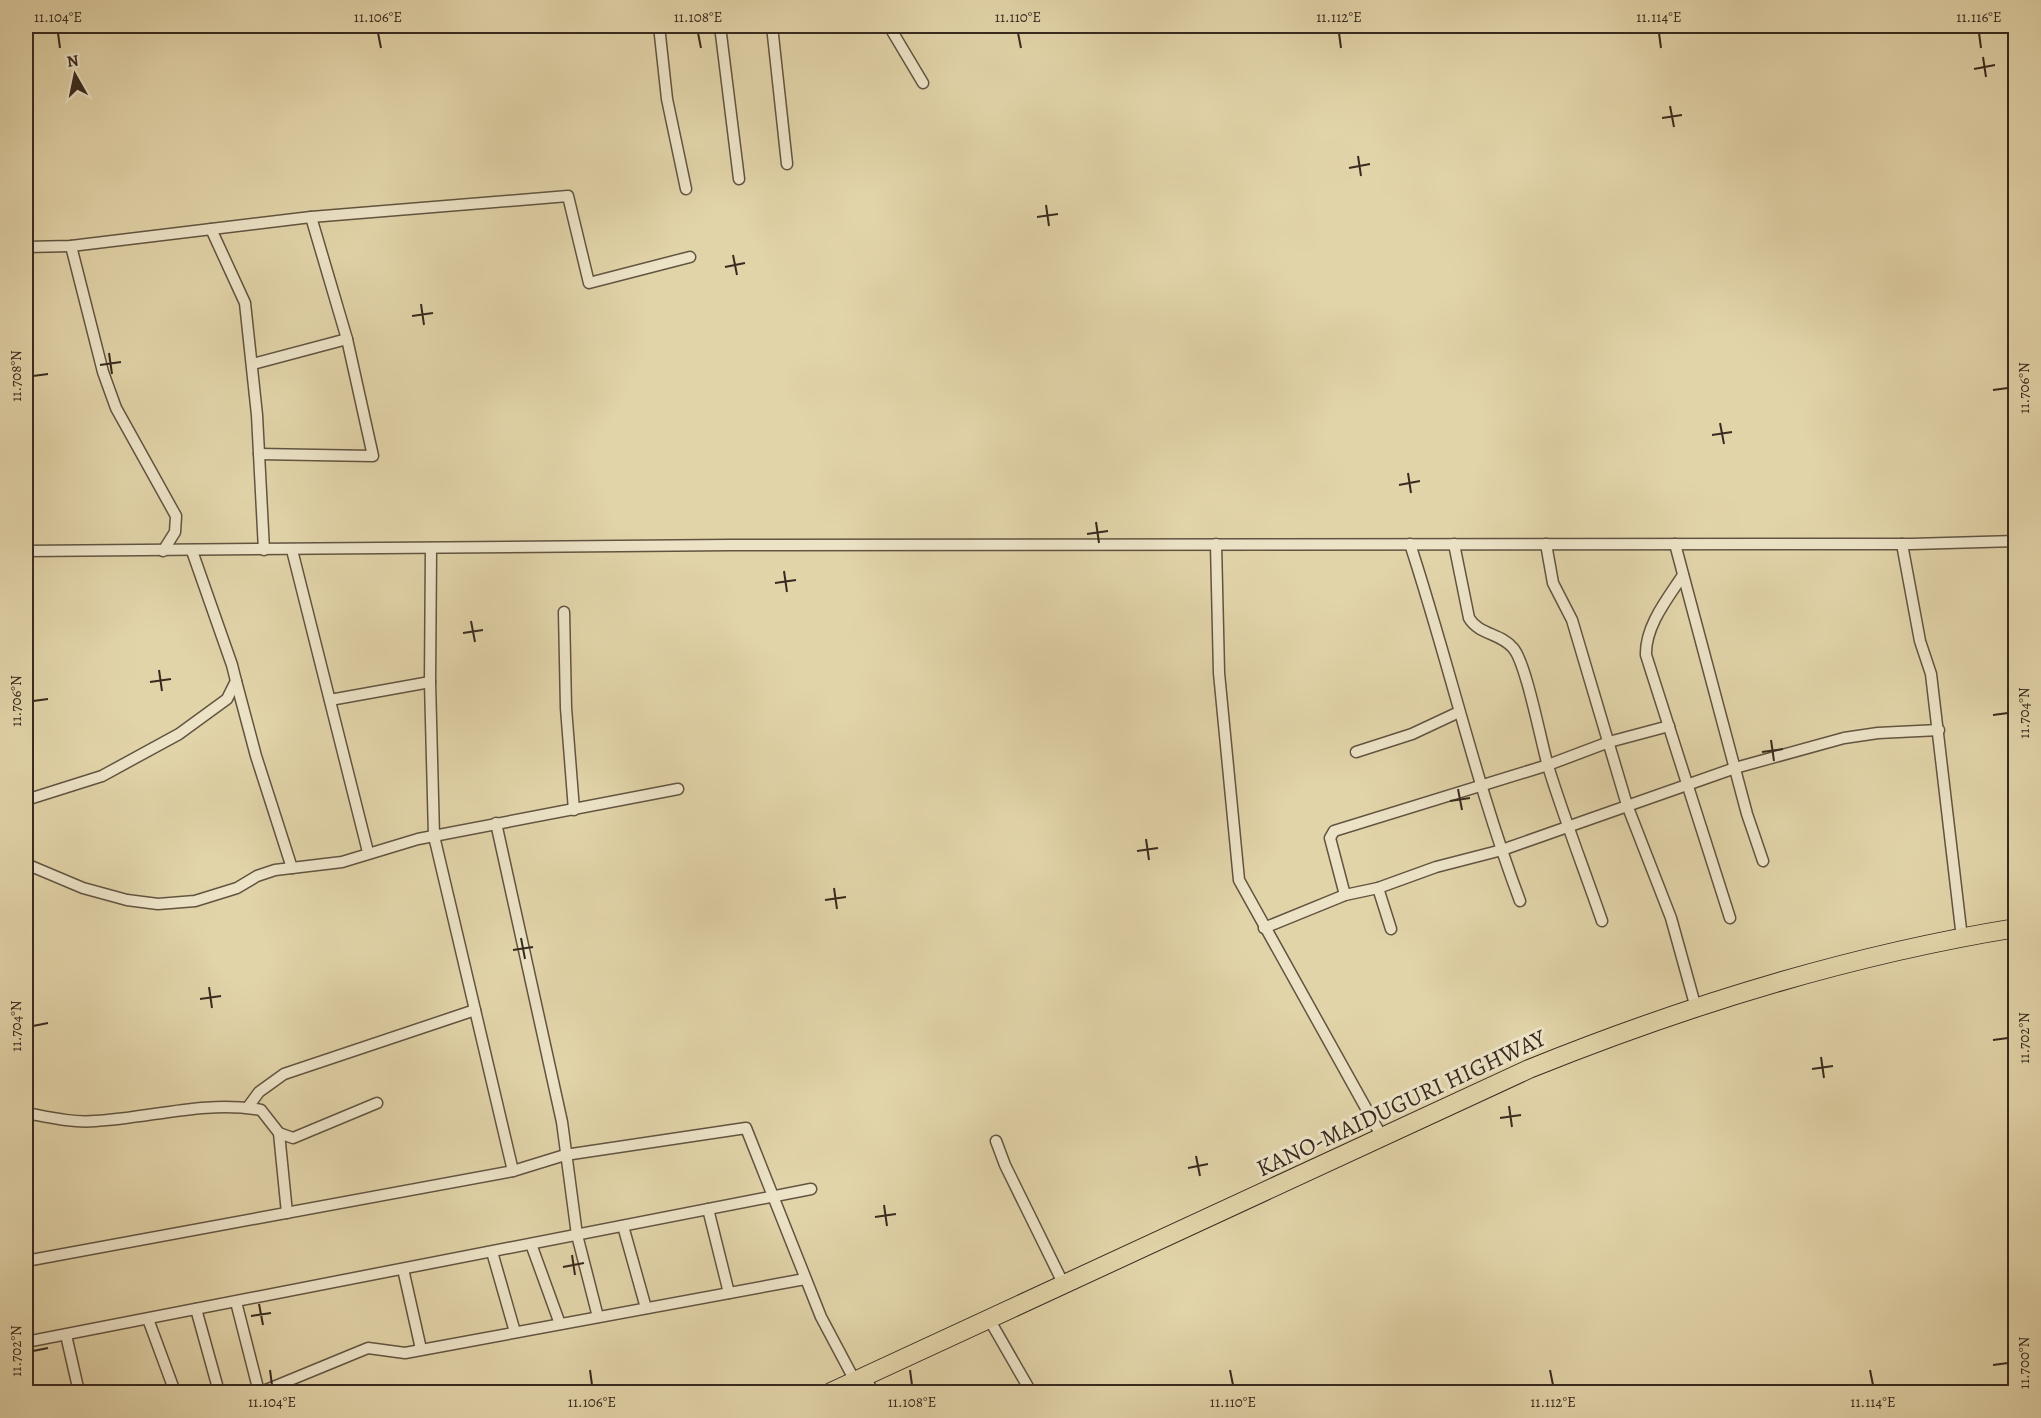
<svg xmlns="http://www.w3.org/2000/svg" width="2041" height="1418" font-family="Alegreya,serif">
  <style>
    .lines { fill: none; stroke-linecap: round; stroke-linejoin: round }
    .minor-casing { stroke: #625441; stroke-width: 13 }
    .trunk-casing { stroke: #382a1e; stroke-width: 20 }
    .minor { stroke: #ece3c7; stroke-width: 10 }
    .trunk { stroke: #e2d4a9; stroke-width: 18 }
    .ticks { fill: none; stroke: #382a1e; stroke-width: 2 }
    .labels { text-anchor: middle; stroke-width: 6; stroke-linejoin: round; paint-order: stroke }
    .street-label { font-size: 24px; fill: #382a1e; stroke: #ece3c7 }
    .neatline { fill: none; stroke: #382a1e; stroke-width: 2 }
    .ticks-label { font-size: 15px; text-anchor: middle; fill: #382a1e }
  </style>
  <rect width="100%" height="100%" fill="#e2d4a9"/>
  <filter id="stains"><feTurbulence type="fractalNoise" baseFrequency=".00333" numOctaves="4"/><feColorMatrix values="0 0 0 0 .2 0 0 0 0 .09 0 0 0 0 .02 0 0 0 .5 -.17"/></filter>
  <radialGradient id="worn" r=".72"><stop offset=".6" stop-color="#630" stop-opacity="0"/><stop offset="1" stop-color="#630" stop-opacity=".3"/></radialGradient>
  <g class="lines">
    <defs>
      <g id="minor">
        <path d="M659 26 667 99 686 189"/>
        <path d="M720 26 739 179"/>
        <path d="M772 26 787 164"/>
        <path d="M889 26 923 83"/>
        <path d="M211 229 245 303 257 415 264 550"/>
        <path d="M71 246 103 372 116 408 176 516 175 532 163 551"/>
        <path d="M26 247 71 246 311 217 568 196 589 283 690 257"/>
        <path d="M253 364 347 339"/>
        <path d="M259 454 373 456 347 339 311 217"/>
        <path d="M1216 544 1219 673 1239 880 1382 1137"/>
        <path d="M1410 544C1449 663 1476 784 1520 901"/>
        <path d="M1454 544 1469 618C1479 635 1501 633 1513 648 1526 662 1541 742 1548 766 1564 818 1584 869 1602 921"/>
        <path d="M1546 544 1553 583 1572 620 1627 805 1671 918 1696 1008"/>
        <path d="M1675 544 1747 814 1763 861"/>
        <path d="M1902 544 1920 641 1931 674 1962 938"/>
        <path d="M431 548 430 682 434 836 513 1171"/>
        <path d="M292 550 368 852"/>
        <path d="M26 551 731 545 1912 544 2016 541"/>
        <path d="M1683 575C1668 598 1645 626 1646 655L1730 918"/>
        <path d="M564 612 566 708 574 810"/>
        <path d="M236 681 256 756 292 868"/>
        <path d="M330 700 430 682"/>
        <path d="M1356 752 1412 734 1459 712"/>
        <path d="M26 800 102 776 179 734 227 699 236 681 232 665 192 551"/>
        <path d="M496 823 562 1122 577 1235 598 1317"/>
        <path d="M26 864 83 888 127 900 158 904 195 901 237 888 257 876 275 870 342 862 418 839 678 789"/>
        <path d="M1378 888 1391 929"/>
        <path d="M1345 895 1330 838 1334 831 1548 765 1609 742 1669 726"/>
        <path d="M1264 928 1345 895 1378 888 1436 867 1502 850 1735 768 1844 738 1878 733 1939 730"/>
        <path d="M248 1107 259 1092 284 1074 475 1010"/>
        <path d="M26 1113C48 1117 72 1123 95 1121 151 1118 204 1100 261 1110L279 1133 293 1138 377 1103"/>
        <path d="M279 1133 287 1213"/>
        <path d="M996 1141 1005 1165 1064 1285"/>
        <path d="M708 1209 729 1293"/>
        <path d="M623 1226 646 1308"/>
        <path d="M531 1244 560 1324"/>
        <path d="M492 1252 515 1332"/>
        <path d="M26 1261 513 1171 565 1155 746 1128 821 1317 855 1381 857 1392"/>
        <path d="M403 1269 421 1349"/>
        <path d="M236 1302 259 1392"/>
        <path d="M196 1309 219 1392"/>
        <path d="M148 1319 175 1392"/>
        <path d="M989 1319 1031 1392"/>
        <path d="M66 1335 79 1392"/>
        <path d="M26 1342 811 1189"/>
        <path d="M865 1377 873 1392"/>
        <path d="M261 1392 368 1348 405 1353 805 1279"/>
      </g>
      <path id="trunk" d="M831 1392 1529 1069C1685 1006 1849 955 2016 928"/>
    </defs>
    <use href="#minor" class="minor-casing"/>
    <use href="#trunk" class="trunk-casing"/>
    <use href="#minor" class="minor"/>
    <use href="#trunk" class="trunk"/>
  </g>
  <path class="ticks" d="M58 33 60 48M378 33 381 48M698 33 701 48M1018 33 1021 48M1339 33 1341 48M1659 33 1661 48M1979 33 1981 48M1983 57 1986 77M1974 69 1995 65M1670 106 1674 127M1662 118 1682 115M1358 156 1361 176M1349 168 1370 164M1046 205 1049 226M1037 217 1058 214M733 255 737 275M725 267 745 263M421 304 424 325M412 316 433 313M109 353 112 374M100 365 121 362M33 376 48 374M1993 390 2008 388M1720 423 1724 444M1712 435 1732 432M1408 473 1411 493M1399 485 1420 481M1096 522 1099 543M1087 534 1108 531M784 571 787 592M775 583 796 580M471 621 475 642M463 633 483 630M159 670 162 691M150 682 171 679M33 701 48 699M1993 715 2008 713M1771 740 1774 761M1762 752 1783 749M1458 789 1462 810M1450 801 1470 798M1146 839 1149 860M1137 851 1158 848M834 888 837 909M825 900 846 897M521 938 525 959M513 950 533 947M209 987 212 1008M200 999 221 996M33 1026 48 1023M1993 1040 2008 1038M1821 1057 1824 1078M1812 1069 1833 1066M1509 1106 1512 1127M1500 1118 1521 1115M1196 1156 1200 1176M1188 1168 1208 1164M884 1205 887 1226M875 1217 896 1214M572 1255 575 1275M563 1267 584 1263M259 1304 263 1325M251 1316 271 1313M33 1351 48 1348M1993 1365 2008 1363M270 1370 272 1385M590 1370 592 1385M910 1370 912 1385M1230 1370 1233 1385M1550 1370 1553 1385M1870 1370 1873 1385"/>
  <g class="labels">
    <g class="street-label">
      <text transform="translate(1401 1103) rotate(-25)" y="8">KANO-MAIDUGURI HIGHWAY</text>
    </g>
  </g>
  <rect width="2041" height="1418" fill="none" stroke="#e2d4a9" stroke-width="66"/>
  <g transform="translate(75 75) rotate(351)" stroke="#ece3c7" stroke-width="4.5" paint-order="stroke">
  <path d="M0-4.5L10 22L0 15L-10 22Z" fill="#382a1e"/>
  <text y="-9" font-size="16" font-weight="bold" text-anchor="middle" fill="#382a1e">N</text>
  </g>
  <rect x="33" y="33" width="1975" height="1352" class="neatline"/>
  <g class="ticks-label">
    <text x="58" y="22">11.104°E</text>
    <text x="378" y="22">11.106°E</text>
    <text x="698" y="22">11.108°E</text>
    <text x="1018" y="22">11.110°E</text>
    <text x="1339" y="22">11.112°E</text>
    <text x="1659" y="22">11.114°E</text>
    <text x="1979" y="22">11.116°E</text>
    <text transform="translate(16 376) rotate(-90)" y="5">11.708°N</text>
    <text transform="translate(2024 388) rotate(-90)" y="5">11.706°N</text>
    <text transform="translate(16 701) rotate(-90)" y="5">11.706°N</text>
    <text transform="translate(2024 713) rotate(-90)" y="5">11.704°N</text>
    <text transform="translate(16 1026) rotate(-90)" y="5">11.704°N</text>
    <text transform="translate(2024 1038) rotate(-90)" y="5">11.702°N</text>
    <text transform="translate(16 1351) rotate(-90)" y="5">11.702°N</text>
    <text transform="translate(2024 1363) rotate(-90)" y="5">11.700°N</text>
    <text x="272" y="1407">11.104°E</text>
    <text x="592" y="1407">11.106°E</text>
    <text x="912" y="1407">11.108°E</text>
    <text x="1233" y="1407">11.110°E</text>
    <text x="1553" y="1407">11.112°E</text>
    <text x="1873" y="1407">11.114°E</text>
  </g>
  <rect width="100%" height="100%" filter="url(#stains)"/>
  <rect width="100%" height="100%" fill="url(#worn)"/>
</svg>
